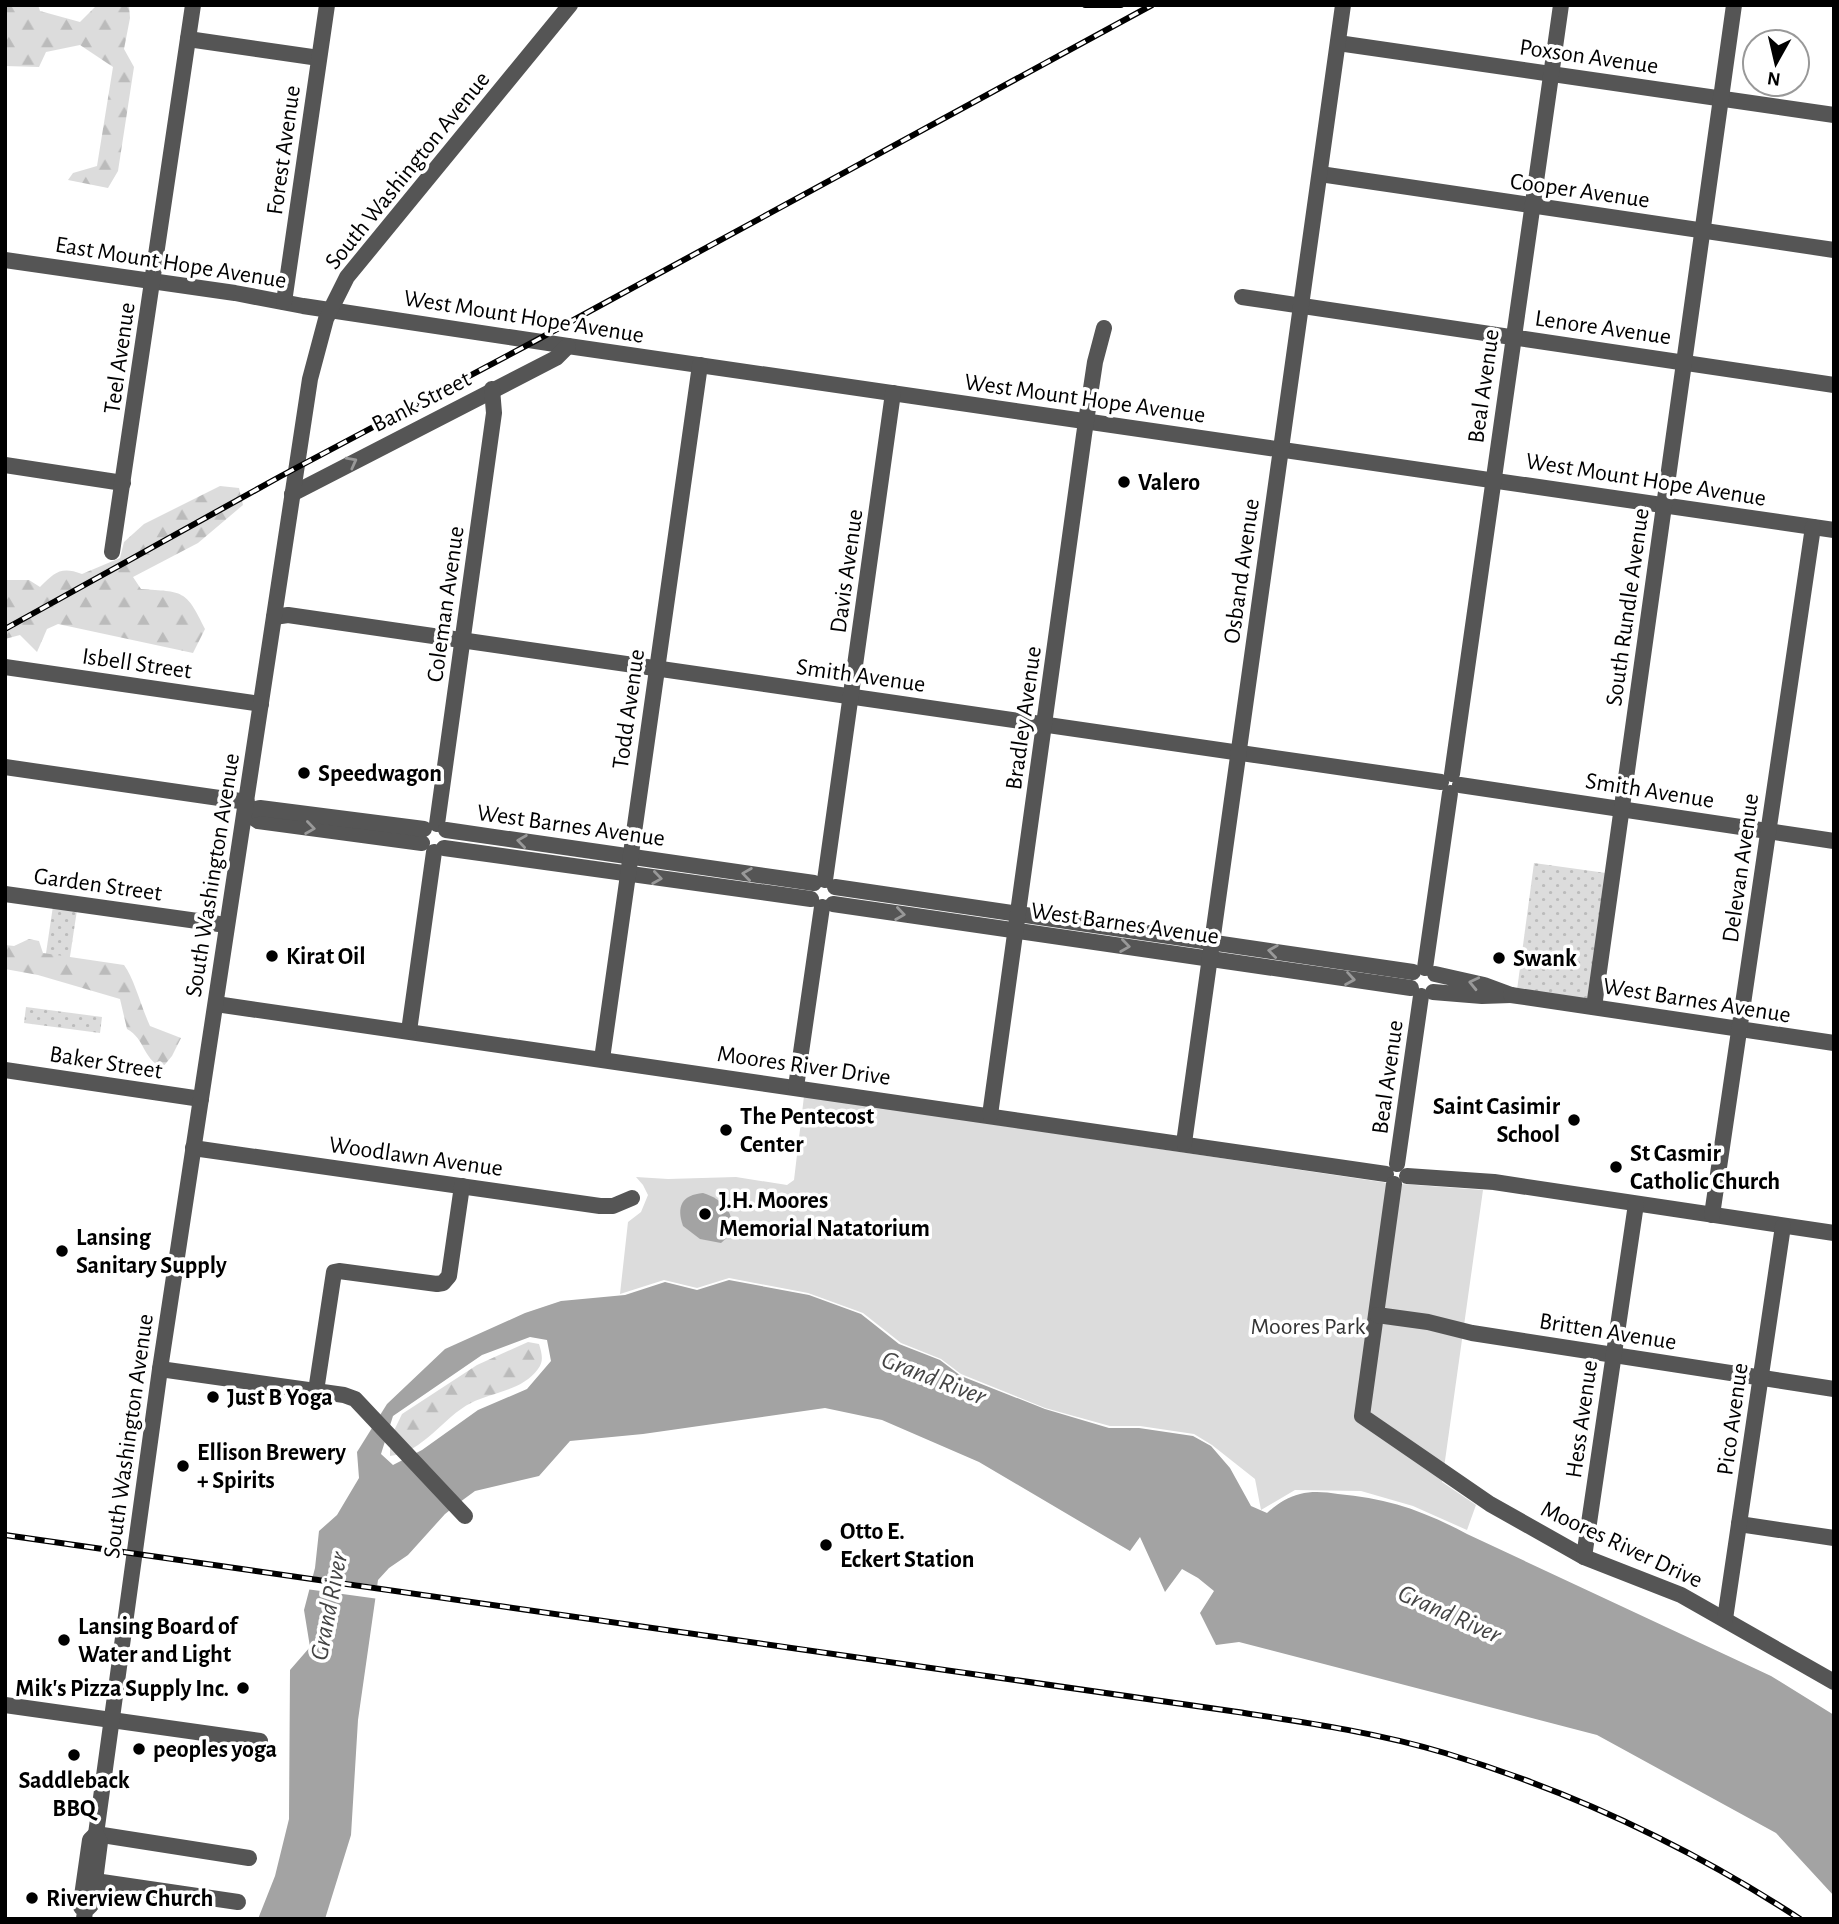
<svg xmlns="http://www.w3.org/2000/svg" width="1839" height="1924" font-family="'Alegreya Sans',sans-serif">
  <style>
    .grass { fill: url(#grass-dots) }
    .forest { fill: url(#forest-firs) }
    .park { fill: #dcdcdc }
    .water { fill: #a3a3a3; fill-rule: evenodd }
    .pier { fill: #fff }
    .lines { fill: none; stroke-linecap: round; stroke-linejoin: round }
    .minor { stroke: #555; stroke-width: 16 }
    .rail-casing { stroke: #000; stroke-width: 6 }
    .rail { stroke: #fff; stroke-width: 3.5; stroke-dasharray: 10; stroke-linecap: butt }
    .oneway { stroke: #999 }
    .poi-dot { fill: #000; stroke: #fff; stroke-width: 2.5 }
    .labels { text-anchor: middle; stroke-width: 7; stroke-linejoin: round; paint-order: stroke }
    .street-label { font-size: 24px; fill: #000; stroke: #fff }
    .poi-label { font-size: 24px; font-weight: bold; fill: #000; stroke: #fff; text-anchor: start }
    .park-label { font-size: 24px; fill: #333; stroke: #fff }
    .water-label { font-size: 26px; font-style: italic; fill: #444; stroke: #fff }
  </style>
  <defs>
    <pattern id="grass-dots" width="8" height="8" patternUnits="userSpaceOnUse" patternTransform="scale(1.75)"><rect width="8" height="8" fill="#dcdcdc"/><path d="M2 2h.1M6 6h.1" fill="none" stroke="#bbb" stroke-width="1.8" stroke-linecap="round"/></pattern>
    <pattern id="forest-firs" width="22" height="20" patternUnits="userSpaceOnUse" patternTransform="scale(1.75)"><rect width="22" height="20" fill="#dcdcdc"/><path d="M5 1l3.5 6h-7zM16 11l3.5 6h-7z" fill="#bbb"/></pattern>
  </defs>
  <rect width="100%" height="100%" fill="#fff"/>
  <g class="grass">
    <path d="M1534 863 1606 873 1589 1000 1517 990Z"/>
    <path d="M53 906 77 910 69 963 45 960Z"/>
    <path d="M26 1007 102 1017 100 1033 24 1023Z"/>
  </g>
  <g class="forest">
    <path d="M5 5H38L40 11 80 22 97 5H129L130 18 124 49 134 67 118 171 108 188 68 180 73 173 97 166 113 67 80 45 46 52 39 67 5 66Z"/>
    <path d="M220 486 239 488 243 505 198 543 133 577 141 589C183 592 186 589 205 629L193 653 58 624 47 629 37 652 20 635 5 639V580H29L40 587C55 572 61 566 82 574L120 558 124 542 144 524Z"/>
    <path d="M29 939 39 941 43 953 124 965C134 978 142 1009 150 1026L181 1038 172 1056 162 1068C141 1056 146 1040 127 1029L120 999 38 975 5 969V945L14 946Z"/>
    <path d="M528 1342 539 1344C542 1354 544 1361 538 1369 522 1391 492 1392 471 1403 443 1417 423 1453 390 1456V1439L402 1414 477 1365Z"/>
  </g>
  <path class="park" d="M804 1096 1388 1183 1483 1190 1442 1482 1476 1505 1467 1530 1413 1506 1361 1491 1295 1490 1261 1510 1255 1479 1212 1445 1194 1434 1140 1426H1110L1045 1408 961 1374 941 1359 901 1343 863 1313 808 1293 729 1278 697 1288 664 1280 620 1294 628 1222 641 1212 648 1195 643 1185 636 1177 668 1179 736 1177 787 1185 794 1180Z"/>
  <g class="water">
    <path d="M703 1193C723 1199 737 1214 730 1235L721 1243 700 1239 683 1226C676 1206 682 1195 703 1193Z"/>
    <path d="M729 1280 809 1295 861 1314 899 1344 940 1360 961 1376 1045 1409 1109 1428H1139L1193 1436 1211 1446 1230 1468 1251 1506 1267 1513C1276 1505 1287 1497 1300 1494 1312 1491 1325 1492 1338 1494 1387 1498 1424 1511 1467 1534L1771 1676 1834 1715V1896L1776 1833 1597 1735 1239 1642 1216 1645 1200 1613 1214 1591 1198 1578 1182 1569 1165 1592 1140 1537 1130 1551 979 1462 882 1420 825 1408 643 1434 570 1441 539 1476 475 1491 460 1502 445 1514 408 1555 389 1568 378 1580 358 1720 351 1835 325 1919H258L275 1876 289 1819 290 1670 310 1647 304 1610 315 1568 319 1531 337 1515 359 1478 357 1452 387 1404 445 1349 525 1313 561 1301 625 1295 665 1282 697 1290ZM530 1337 547 1340 551 1361 527 1389 478 1410 422 1450 393 1465 381 1454 393 1416 482 1355Z"/>
  </g>
  <path class="pier" d="M309 1576 381 1586 379 1599 306 1589Z"/>
  <g class="lines">
    <g class="minor">
      <path d="M188 39 319 58"/>
      <path d="M1338 43 1834 115"/>
      <path d="M1320 174 1834 250"/>
      <path d="M5 260 235 293 303 306 568 346 1834 530"/>
      <path d="M1242 297 1834 385"/>
      <path d="M284 302 327 5"/>
      <path d="M5 465 123 483"/>
      <path d="M292 494 556 358 568 346"/>
      <path d="M112 552 193 5"/>
      <path d="M274 617 288 615 1441 782"/>
      <path d="M5 667 261 704"/>
      <path d="M5 767 247 802"/>
      <path d="M1452 774 1561 5"/>
      <path d="M1460 785 1834 841"/>
      <path d="M245 812 258 821 422 843"/>
      <path d="M245 812 260 808 424 829"/>
      <path d="M437 824 494 413 492 389"/>
      <path d="M446 830 814 883"/>
      <path d="M444 848 811 899"/>
      <path d="M825 880 893 393"/>
      <path d="M835 887 1413 972"/>
      <path d="M5 894 226 925"/>
      <path d="M833 904 1411 988"/>
      <path d="M1425 968 1450 793"/>
      <path d="M1433 992 1482 996 1511 995 1484 985 1435 974"/>
      <path d="M1511 995 1834 1043"/>
      <path d="M216 1004 1386 1174"/>
      <path d="M1594 1007 1734 5"/>
      <path d="M409 1031 434 852"/>
      <path d="M602 1059 700 365"/>
      <path d="M5 1070 201 1099"/>
      <path d="M796 1087 822 907"/>
      <path d="M990 1115 1084 435 1095 362 1104 328"/>
      <path d="M1184 1143 1343 5"/>
      <path d="M193 1148 600 1206H613L632 1198"/>
      <path d="M1397 1164 1421 996"/>
      <path d="M1407 1176 1494 1182 1834 1233"/>
      <path d="M1394 1184 1362 1416 1490 1504 1584 1557 1681 1595 1834 1682"/>
      <path d="M1712 1215 1813 527"/>
      <path d="M1377 1315 1428 1322 1472 1333 1834 1389"/>
      <path d="M160 1369 344 1395 355 1399 465 1516"/>
      <path d="M316 1391 334 1272 339 1271 437 1284 443 1283 449 1276 462 1186"/>
      <path d="M1739 1524 1834 1538"/>
      <path d="M1584 1557 1636 1204"/>
      <path d="M1725 1619 1783 1226"/>
      <path d="M5 1705 260 1741"/>
      <path d="M249 1858 96 1834 160 1369 310 379 326 319 347 277 570 5"/>
      <path d="M95 1881 238 1902"/>
      <path d="M84 1919 85 1911 81 1907V1903L90 1840 96 1834 100 1842 95 1881 91 1905 85 1911"/>
    </g>
    <defs>
      <g id="rail">
        <path d="M1085 5H1121"/>
        <path d="M5 629 281 476 535 341 1152 5"/>
        <path d="M5 1535 1231 1711C1303 1722 1375 1732 1445 1753 1571 1791 1690 1847 1800 1919"/>
      </g>
    </defs>
    <use href="#rail" class="rail-casing"/>
    <use href="#rail" class="rail"/>
  </g>
  <defs><path id="oneway-chevron" d="M-2-3.5L2.5 0L-2 3.5" fill="none" stroke-width="1.6" stroke-linecap="round" stroke-linejoin="round" transform="scale(1.75)"/></defs>
  <g class="oneway">
    <use href="#oneway-chevron" transform="translate(352 462) rotate(-28)"/>
    <use href="#oneway-chevron" transform="translate(310 828) rotate(8)"/>
    <use href="#oneway-chevron" transform="translate(522 841) rotate(-172)"/>
    <use href="#oneway-chevron" transform="translate(747 874) rotate(-172)"/>
    <use href="#oneway-chevron" transform="translate(657 878) rotate(8)"/>
    <use href="#oneway-chevron" transform="translate(900 914) rotate(8)"/>
    <use href="#oneway-chevron" transform="translate(1125 946) rotate(8)"/>
    <use href="#oneway-chevron" transform="translate(1273 951) rotate(-172)"/>
    <use href="#oneway-chevron" transform="translate(1350 979) rotate(9)"/>
    <use href="#oneway-chevron" transform="translate(1474 983) rotate(-167)"/>
  </g>
  <g class="poi-dot">
    <circle cx="1124" cy="482" r="7"/>
    <circle cx="304" cy="773" r="7"/>
    <circle cx="272" cy="956" r="7"/>
    <circle cx="1499" cy="958" r="7"/>
    <circle cx="1574" cy="1120" r="7"/>
    <circle cx="726" cy="1130" r="7"/>
    <circle cx="1616" cy="1167" r="7"/>
    <circle cx="705" cy="1214" r="7"/>
    <circle cx="62" cy="1251" r="7"/>
    <circle cx="213" cy="1397" r="7"/>
    <circle cx="183" cy="1466" r="7"/>
    <circle cx="826" cy="1545" r="7"/>
    <circle cx="64" cy="1640" r="7"/>
    <circle cx="243" cy="1688" r="7"/>
    <circle cx="139" cy="1749" r="7"/>
    <circle cx="74" cy="1755" r="7"/>
    <circle cx="32" cy="1898" r="7"/>
  </g>
  <g class="labels">
    <g class="street-label">
      <text transform="translate(1589 56) rotate(8)" y="8">Poxson Avenue</text>
      <text transform="translate(283 150) rotate(-82)" y="8">Forest Avenue</text>
      <text transform="translate(407 170) rotate(-51)" y="8">South Washington Avenue</text>
      <text transform="translate(1580 190) rotate(8)" y="8">Cooper Avenue</text>
      <text transform="translate(171 262) rotate(9)" y="8">East Mount Hope Avenue</text>
      <text transform="translate(524 316) rotate(9)" y="8">West Mount Hope Avenue</text>
      <text transform="translate(1603 327) rotate(8)" y="8">Lenore Avenue</text>
      <text transform="translate(119 358) rotate(-82)" y="8">Teel Avenue</text>
      <text transform="translate(1483 386) rotate(-82)" y="8">Beal Avenue</text>
      <text transform="translate(1085 398) rotate(8)" y="8">West Mount Hope Avenue</text>
      <text transform="translate(421 401) rotate(-27)" y="8">Bank Street</text>
      <text transform="translate(1646 479) rotate(9)" y="8">West Mount Hope Avenue</text>
      <text transform="translate(846 571) rotate(-82)" y="8">Davis Avenue</text>
      <text transform="translate(1241 571) rotate(-82)" y="8">Osband Avenue</text>
      <text transform="translate(445 604) rotate(-82)" y="8">Coleman Avenue</text>
      <text transform="translate(1627 607) rotate(-82)" y="8">South Rundle Avenue</text>
      <text transform="translate(137 663) rotate(8)" y="8">Isbell Street</text>
      <text transform="translate(861 675) rotate(8)" y="8">Smith Avenue</text>
      <text transform="translate(628 709) rotate(-82)" y="8">Todd Avenue</text>
      <text transform="translate(1023 718) rotate(-82)" y="8">Bradley Avenue</text>
      <text transform="translate(1650 790) rotate(9)" y="8">Smith Avenue</text>
      <text transform="translate(571 825) rotate(8)" y="8">West Barnes Avenue</text>
      <text transform="translate(1740 868) rotate(-82)" y="8">Delevan Avenue</text>
      <text transform="translate(212 875) rotate(-81)" y="8">South Washington Avenue</text>
      <text transform="translate(98 884) rotate(8)" y="8">Garden Street</text>
      <text transform="translate(1125 923) rotate(8)" y="8">West Barnes Avenue</text>
      <text transform="translate(1697 1000) rotate(9)" y="8">West Barnes Avenue</text>
      <text transform="translate(106 1062) rotate(9)" y="8">Baker Street</text>
      <text transform="translate(804 1065) rotate(8)" y="8">Moores River Drive</text>
      <text transform="translate(1387 1077) rotate(-82)" y="8">Beal Avenue</text>
      <text transform="translate(416 1156) rotate(8)" y="8">Woodlawn Avenue</text>
      <text transform="translate(1608 1331) rotate(9)" y="8">Britten Avenue</text>
      <text transform="translate(1581 1419) rotate(-82)" y="8">Hess Avenue</text>
      <text transform="translate(1732 1419) rotate(-82)" y="8">Pico Avenue</text>
      <text transform="translate(128 1436) rotate(-82)" y="8">South Washington Avenue</text>
      <text transform="translate(1622 1544) rotate(25)" y="8">Moores River Drive</text>
    </g>
    <g class="poi-label">
      <text x="1138" y="490">Valero</text>
      <text x="318" y="781">Speedwagon</text>
      <text x="286" y="964">Kirat Oil</text>
      <text x="1513" y="966">Swank</text>
      <text x="1560" y="1114" text-anchor="end">Saint Casimir<tspan x="1560" dy="28">School</tspan></text>
      <text x="740" y="1124">The Pentecost<tspan x="740" dy="28">Center</tspan></text>
      <text x="1630" y="1161">St Casmir<tspan x="1630" dy="28">Catholic Church</tspan></text>
      <text x="719" y="1208">J.H. Moores<tspan x="719" dy="28">Memorial Natatorium</tspan></text>
      <text x="76" y="1245">Lansing<tspan x="76" dy="28">Sanitary Supply</tspan></text>
      <text x="227" y="1405">Just B Yoga</text>
      <text x="197" y="1460">Ellison Brewery<tspan x="197" dy="28">+ Spirits</tspan></text>
      <text x="840" y="1539">Otto E.<tspan x="840" dy="28">Eckert Station</tspan></text>
      <text x="78" y="1634">Lansing Board of<tspan x="78" dy="28">Water and Light</tspan></text>
      <text x="229" y="1696" text-anchor="end">Mik's Pizza Supply Inc.</text>
      <text x="153" y="1757">peoples yoga</text>
      <text x="74" y="1788" text-anchor="middle">Saddleback<tspan x="74" dy="28">BBQ</tspan></text>
      <text x="46" y="1906">Riverview Church</text>
    </g>
    <g class="park-label">
      <text x="1308" y="1334">Moores Park</text>
    </g>
    <g class="water-label">
      <text transform="translate(934 1377) rotate(21)" y="9">Grand River</text>
      <text transform="translate(328 1606) rotate(-79)" y="9">Grand River</text>
      <text transform="translate(1450 1613) rotate(24)" y="9">Grand River</text>
    </g>
  </g>
  <rect width="1839" height="1924" fill="none" stroke="#000000" stroke-width="14"/>
  <g transform="translate(1776 63) rotate(188)"><circle r="33" fill="#ffffff" stroke="#999999" stroke-width="2"/>
  <path d="M0-5L12 26L0 18L-12 26Z" fill="#000000"/>
  <text y="-10" font-size="19" font-weight="bold" text-anchor="middle" fill="#000000">N</text>
  </g>
</svg>
